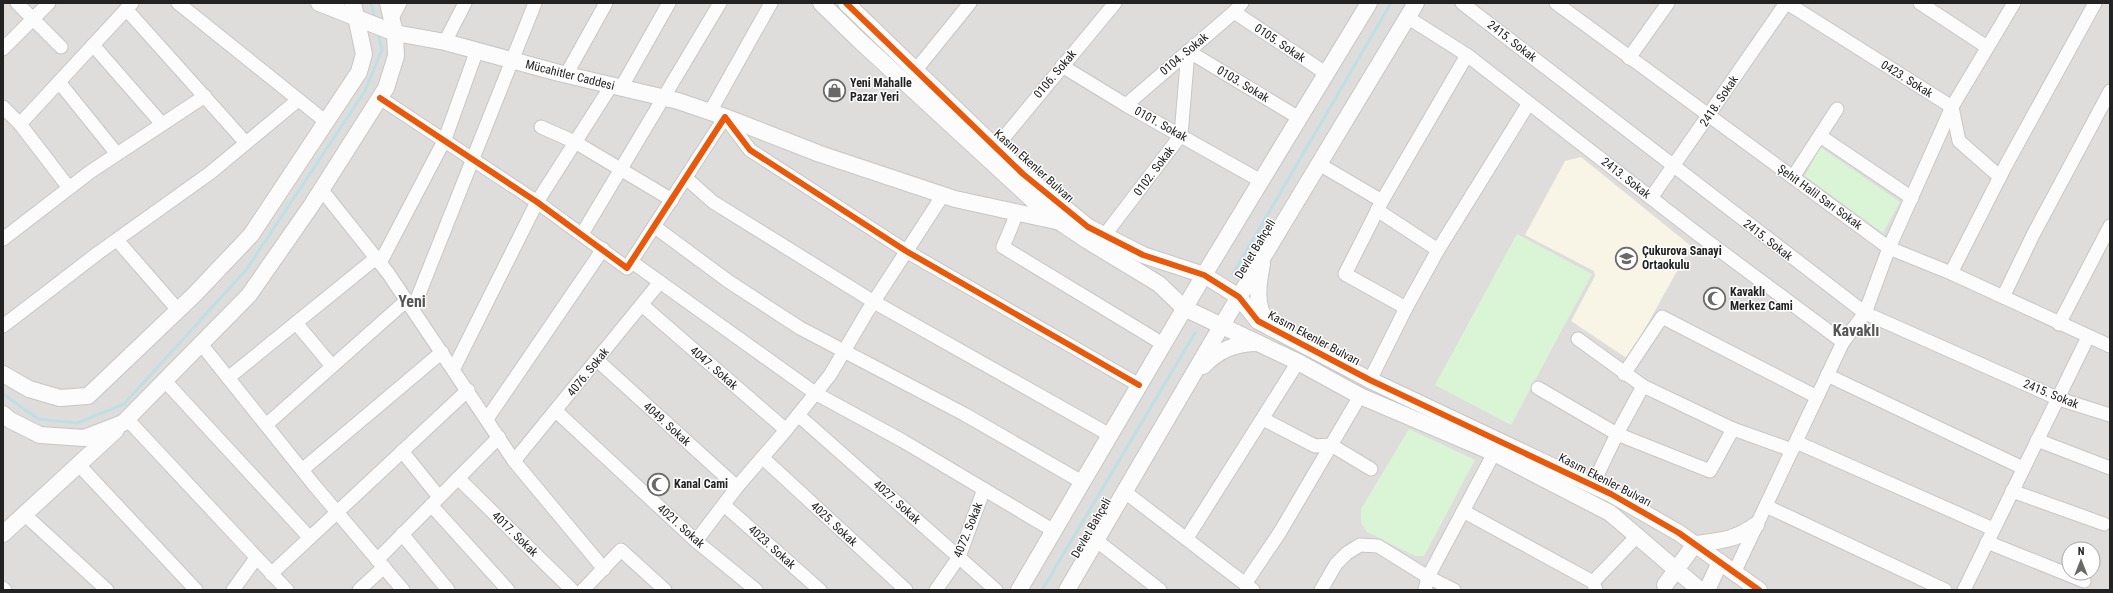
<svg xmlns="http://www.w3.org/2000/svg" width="2113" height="593" font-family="'Roboto Condensed',sans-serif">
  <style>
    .residential { fill: #dfdddc; fill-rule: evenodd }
    .education { fill: #f8f5e7 }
    .park { fill: #d9f5d6 }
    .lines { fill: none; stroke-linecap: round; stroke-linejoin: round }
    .stream { stroke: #bedfe3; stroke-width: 3 }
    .minor-casing { stroke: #c7c6c5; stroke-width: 15 }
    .tertiary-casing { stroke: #c7c6c5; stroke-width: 18 }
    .minor { stroke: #fdfcfc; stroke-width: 13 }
    .tertiary { stroke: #fdfcfc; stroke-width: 16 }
    .cycleway-casing { stroke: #fff; stroke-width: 8 }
    .cycleway { stroke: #e8590c; stroke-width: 6 }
    .labels { text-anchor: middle; stroke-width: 3; stroke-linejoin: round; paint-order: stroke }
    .street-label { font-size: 12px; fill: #222; stroke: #fff }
    .poi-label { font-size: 12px; font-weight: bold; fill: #222; stroke: #fff; text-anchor: start }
    .district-label { font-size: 16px; font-weight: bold; fill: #555; stroke: #fff }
  </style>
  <rect width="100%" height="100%" fill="#f0edea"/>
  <path class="residential" d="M3 3H2110V590H3ZM2069 549H2093V573H2069Z"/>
  <path class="education" d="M1581 157 1691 246 1628 359 1571 321 1595 276 1594 271 1525 235 1565 161Z"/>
  <g class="park">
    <path d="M1820 147 1900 202 1883 233 1805 176Z"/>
    <path d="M1517 234 1592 274 1511 425 1435 385Z"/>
    <path d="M1409 429 1475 460 1424 556H1415L1367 532 1361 523V509Z"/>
  </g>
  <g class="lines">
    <g class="stream">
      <path d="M371 3 375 19"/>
      <path d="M1233 274 1391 3"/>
      <path d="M3 394 38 419 77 423 124 404 246 270 365 91 382 50 378 32"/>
      <path d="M1042 590 1195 333"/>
    </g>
    <defs>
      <g id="minor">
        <path d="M17 3 61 47"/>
        <path d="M178 3 325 121"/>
        <path d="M1462 3 1865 313 2059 399 2110 415"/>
        <path d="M1556 3 1889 248 1951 273 2110 346"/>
        <path d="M1787 3 1952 107 1959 141 2000 177"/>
        <path d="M1920 3 1987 47"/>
        <path d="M126 9 246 143"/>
        <path d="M1234 12 1327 74"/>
        <path d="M1407 17 1467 55 1695 232 1843 342"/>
        <path d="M392 18 400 3"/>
        <path d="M445 42 465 3"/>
        <path d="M93 45 162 124"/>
        <path d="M3 49 49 3"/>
        <path d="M1629 58 1668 3"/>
        <path d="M1062 66 1126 105 1261 181"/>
        <path d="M915 71 970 3"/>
        <path d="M566 75 606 3"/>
        <path d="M59 82 117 154"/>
        <path d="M621 88 669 3"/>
        <path d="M380 98 537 202 627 268 725 117 750 150 906 251 1139 385"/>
        <path d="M1126 105 1234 12 1242 3"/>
        <path d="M3 107 20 124 69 188"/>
        <path d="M710 112 771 3"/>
        <path d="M20 124 132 3"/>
        <path d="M541 127 575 142 672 200"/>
        <path d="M1820 136 1912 198"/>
        <path d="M996 147 1115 3"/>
        <path d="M1319 164 1382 201"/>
        <path d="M1793 177 1837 109"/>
        <path d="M686 178 713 202 874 302 1110 435"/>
        <path d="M321 189 388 273 514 461 604 569"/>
        <path d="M1651 198 1786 3"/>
        <path d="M1377 210 1438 250"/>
        <path d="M1017 213 1003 247 1163 344"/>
        <path d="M655 227 728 281 800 328 964 414 1082 482"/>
        <path d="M582 234 720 3"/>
        <path d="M1104 236 1181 135 1188 51 1299 118"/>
        <path d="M3 239 90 172 205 96"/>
        <path d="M117 240 178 310"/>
        <path d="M632 262 815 393 903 441 1054 531"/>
        <path d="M380 263 445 139 477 50"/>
        <path d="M1951 273 2006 165 2095 3"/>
        <path d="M2003 297 2033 235 2110 91"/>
        <path d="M642 305 786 430"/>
        <path d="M1406 308 1345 274 1382 201 1467 55"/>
        <path d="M413 309 535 3"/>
        <path d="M296 323 332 366"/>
        <path d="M2059 324 2110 226"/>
        <path d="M3 326 98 253 210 173 298 100"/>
        <path d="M1578 339 1643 386 1733 429 1792 450"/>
        <path d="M201 344 314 485 403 590"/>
        <path d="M597 360 737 487"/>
        <path d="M454 368 537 202 611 86"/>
        <path d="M1624 374 1662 317 1817 397"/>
        <path d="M1827 375 2023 468"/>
        <path d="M228 378 376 258"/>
        <path d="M1370 380 1406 308 1438 250 1529 103"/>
        <path d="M165 381 309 537"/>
        <path d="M1538 388 1617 434 1710 471 1733 429"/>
        <path d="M556 411 696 541 756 590"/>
        <path d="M798 415 996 590"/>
        <path d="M127 419 287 590"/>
        <path d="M487 419 603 249"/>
        <path d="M1263 419 1315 446 1331 445 1371 469"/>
        <path d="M266 425 407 300"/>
        <path d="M2037 440 2110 468"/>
        <path d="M1796 442 1993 529"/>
        <path d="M402 451 439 497"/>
        <path d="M763 458 906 590"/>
        <path d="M514 461 660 282"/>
        <path d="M78 464 196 590"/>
        <path d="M302 470 442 352"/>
        <path d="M458 478 572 590"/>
        <path d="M1593 484 1617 434 1643 386"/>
        <path d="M2012 491 2104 524"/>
        <path d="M1125 492 1253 590"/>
        <path d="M431 505 508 590"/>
        <path d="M724 505 820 590"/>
        <path d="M1766 506 1945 590"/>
        <path d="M1463 511 1593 582 1596 590"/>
        <path d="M24 514 107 590"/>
        <path d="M402 534 448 590"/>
        <path d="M1187 538 1298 362"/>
        <path d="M696 541 737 487 786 430 830 375 867 312 943 195"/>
        <path d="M1097 541 1160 590"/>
        <path d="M1987 542 2084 581"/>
        <path d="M377 560 499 437"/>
        <path d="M1734 573 1843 342 1865 313 1889 248 1952 107 2014 3"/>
        <path d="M271 574 468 390"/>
        <path d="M1593 582 1638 535"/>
        <path d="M1245 584 1280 532 1360 396"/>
        <path d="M3 588 5 590"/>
        <path d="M233 590 256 558"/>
        <path d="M359 590 384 567"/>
        <path d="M583 590 621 550 665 590"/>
        <path d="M936 590 959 557 984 489"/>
        <path d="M1321 590 1336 564 1347 553 1360 545 1378 546 1428 577 1454 590"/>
        <path d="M1425 590 1428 577 1494 453"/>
        <path d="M1964 590 2088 337"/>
      </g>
      <g id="tertiary">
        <path d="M319 3 395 33 445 42 559 73 678 101 725 117 820 154 955 199 1056 221"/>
        <path d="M821 3 859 40 1048 214 1088 241 1159 284 1184 308 1298 362 1360 396 1494 453 1610 513 1700 590"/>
        <path d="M846 3 1023 174 1088 227 1143 255 1204 275 1239 297 1258 321 1370 380 1611 494 1679 533 1759 590"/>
        <path d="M1262 264C1258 284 1254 308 1269 324"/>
        <path d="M1203 366C1219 350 1235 343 1258 343"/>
        <path d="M3 374 29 389 60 398 88 396 194 295 251 235 359 72 364 54 353 3"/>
        <path d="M3 414 10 420 40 435 84 438 123 423 249 295 311 206 386 88 396 56 395 33 388 3"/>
        <path d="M3 534 116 430"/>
        <path d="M1665 585 1695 544C1719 541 1736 540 1756 525"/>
        <path d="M1019 590 1204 275 1369 3"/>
        <path d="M1067 590 1222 325 1416 3"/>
        <path d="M1707 590 1720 562"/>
      </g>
    </defs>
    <use href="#minor" class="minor-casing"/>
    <use href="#tertiary" class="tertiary-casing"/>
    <use href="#minor" class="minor"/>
    <use href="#tertiary" class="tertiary"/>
    <defs>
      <g id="cycleway">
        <path d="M846 3 1023 174 1088 227 1143 255 1204 275 1239 297 1258 321 1370 380 1611 494 1679 533 1759 590"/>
        <path d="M380 98 537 202 627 268 725 117 750 150 906 251 1139 385"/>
      </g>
    </defs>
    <use href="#cycleway" class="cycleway-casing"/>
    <use href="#cycleway" class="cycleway"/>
  </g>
  <defs>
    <symbol id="shop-ring" viewBox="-11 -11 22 22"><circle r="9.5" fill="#fff" stroke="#6a6968" stroke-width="1.5"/><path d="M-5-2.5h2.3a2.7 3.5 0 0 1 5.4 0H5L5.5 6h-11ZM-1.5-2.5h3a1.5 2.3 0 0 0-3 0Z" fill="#6a6968"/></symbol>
    <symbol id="school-ring" viewBox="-11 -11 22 22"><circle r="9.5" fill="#fff" stroke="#6a6968" stroke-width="1.5"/><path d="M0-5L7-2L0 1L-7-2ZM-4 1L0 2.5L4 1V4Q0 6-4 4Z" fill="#6a6968"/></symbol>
    <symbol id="mosque-ring" viewBox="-11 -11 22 22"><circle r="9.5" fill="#fff" stroke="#6a6968" stroke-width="1.5"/><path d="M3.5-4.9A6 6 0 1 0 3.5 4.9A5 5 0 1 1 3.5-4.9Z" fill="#6a6968"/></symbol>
  </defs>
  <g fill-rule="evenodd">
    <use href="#shop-ring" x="822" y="78" width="25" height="25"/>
    <use href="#school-ring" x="1614" y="246" width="25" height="25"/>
    <use href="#mosque-ring" x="1702" y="286" width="25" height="25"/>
    <use href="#mosque-ring" x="646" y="472" width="25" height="25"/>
  </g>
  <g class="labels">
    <g class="street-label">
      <text transform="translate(1512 41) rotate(38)" y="4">2415. Sokak</text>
      <text transform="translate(1280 43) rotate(34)" y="4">0105. Sokak</text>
      <text transform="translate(1184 54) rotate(-40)" y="4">0104. Sokak</text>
      <text transform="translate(1055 74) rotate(-50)" y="4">0106. Sokak</text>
      <text transform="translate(570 75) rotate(14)" y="4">Mücahitler Caddesi</text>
      <text transform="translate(1907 79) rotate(32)" y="4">0423. Sokak</text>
      <text transform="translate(1243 84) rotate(31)" y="4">0103. Sokak</text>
      <text transform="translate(1719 101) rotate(-56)" y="4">2418. Sokak</text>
      <text transform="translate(1161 124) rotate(29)" y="4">0101. Sokak</text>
      <text transform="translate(1034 166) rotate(42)" y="4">Kasım Ekenler Bulvarı</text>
      <text transform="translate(1154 171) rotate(-53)" y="4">0102. Sokak</text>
      <text transform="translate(1626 178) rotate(38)" y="4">2413. Sokak</text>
      <text transform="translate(1820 197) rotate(36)" y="4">Şehit Halil Sarı Sokak</text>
      <text transform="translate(1768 240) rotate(38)" y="4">2415. Sokak</text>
      <text transform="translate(1255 249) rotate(-59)" y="4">Devlet Bahçeli</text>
      <text transform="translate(1314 338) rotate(28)" y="4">Kasım Ekenler Bulvarı</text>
      <text transform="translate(714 368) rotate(41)" y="4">4047. Sokak</text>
      <text transform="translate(588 372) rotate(-51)" y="4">4076. Sokak</text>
      <text transform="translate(2051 394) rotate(22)" y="4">2415. Sokak</text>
      <text transform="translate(667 424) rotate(42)" y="4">4049. Sokak</text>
      <text transform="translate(1605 480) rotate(27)" y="4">Kasım Ekenler Bulvarı</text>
      <text transform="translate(897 502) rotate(42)" y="4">4027. Sokak</text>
      <text transform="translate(834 524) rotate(43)" y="4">4025. Sokak</text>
      <text transform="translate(681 526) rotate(42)" y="4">4021. Sokak</text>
      <text transform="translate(1091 528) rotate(-60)" y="4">Devlet Bahçeli</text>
      <text transform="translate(968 530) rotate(-68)" y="4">4072. Sokak</text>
      <text transform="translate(515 534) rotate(44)" y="4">4017. Sokak</text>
      <text transform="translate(772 547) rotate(42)" y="4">4023. Sokak</text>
    </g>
    <g class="poi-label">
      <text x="850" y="87">Yeni Mahalle<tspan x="850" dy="14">Pazar Yeri</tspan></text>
      <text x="1642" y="255">Çukurova Sanayi<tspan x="1642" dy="14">Ortaokulu</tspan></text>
      <text x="1730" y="296">Kavaklı<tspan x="1730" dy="14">Merkez Cami</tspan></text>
      <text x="674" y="488">Kanal Cami</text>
    </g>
    <g class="district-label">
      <text x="412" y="307">Yeni</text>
      <text x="1856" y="336">Kavaklı</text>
    </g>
  </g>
  <rect width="2113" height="593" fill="none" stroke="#222222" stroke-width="8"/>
  <g transform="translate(2081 561)"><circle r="19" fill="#ffffff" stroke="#a7a7a7"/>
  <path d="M0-3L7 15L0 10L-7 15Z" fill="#6a6968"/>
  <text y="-6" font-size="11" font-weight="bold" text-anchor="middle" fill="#222222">N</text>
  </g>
</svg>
